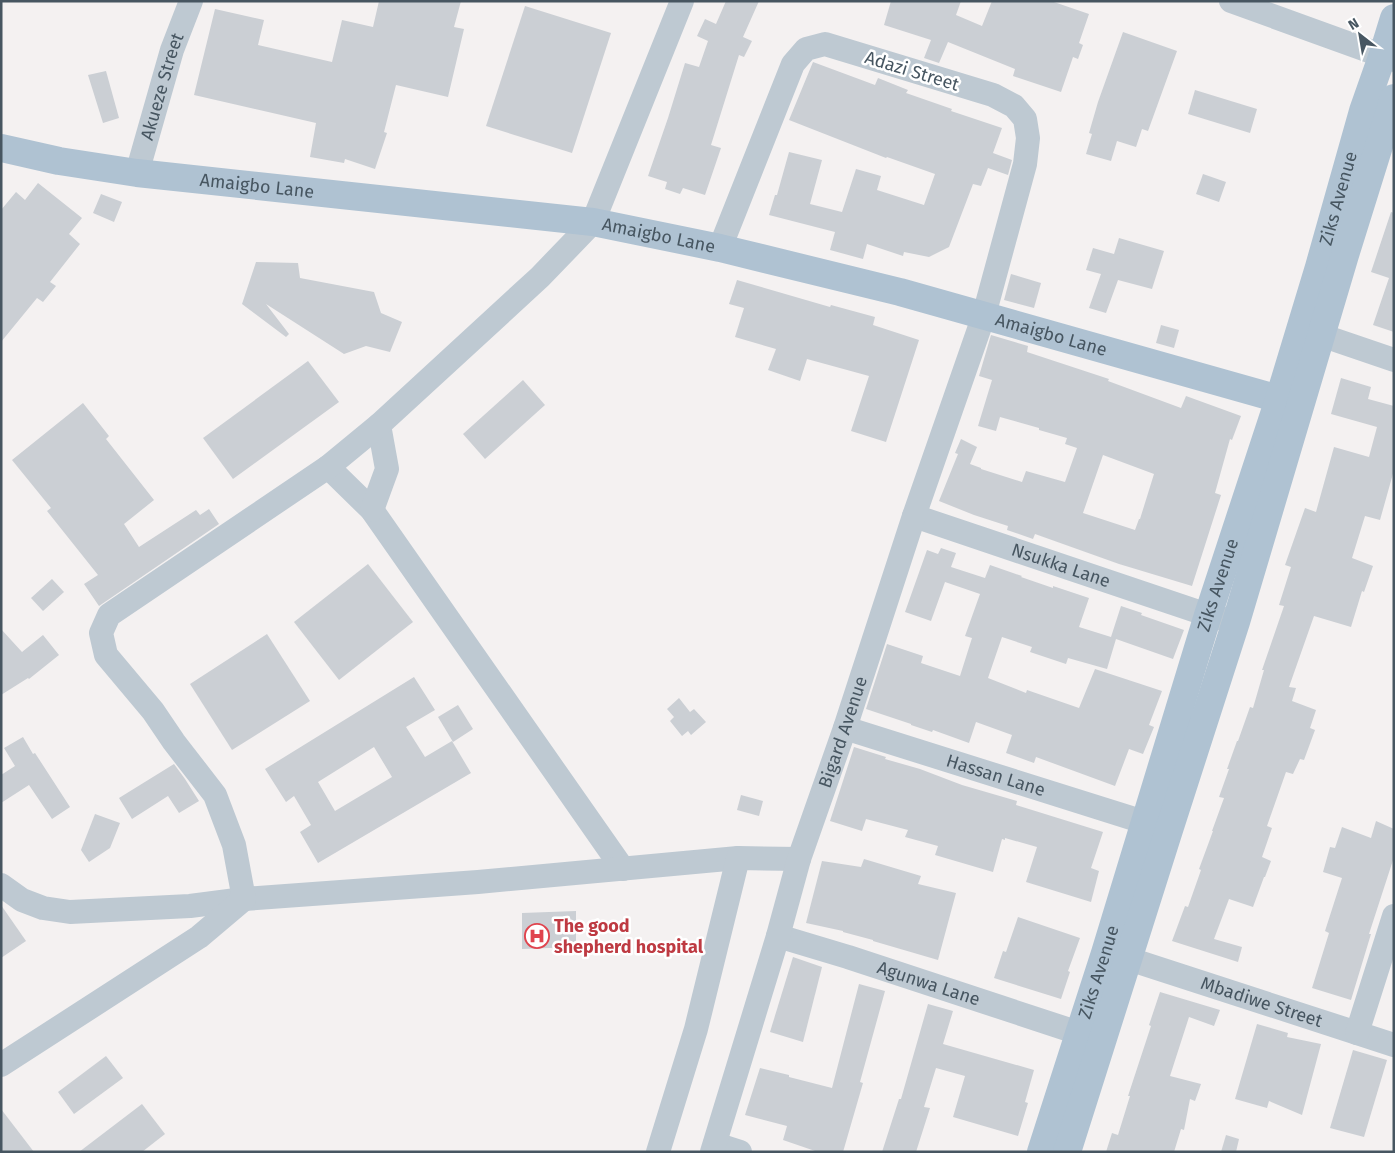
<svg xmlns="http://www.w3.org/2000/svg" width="1395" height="1153" font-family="'Fira Sans',sans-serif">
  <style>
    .building { fill: #cbcfd4; fill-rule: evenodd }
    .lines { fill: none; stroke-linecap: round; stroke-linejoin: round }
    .minor { stroke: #bec9d2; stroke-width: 24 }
    .major { stroke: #afc2d2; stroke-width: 28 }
    .labels { text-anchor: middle; stroke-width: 5; stroke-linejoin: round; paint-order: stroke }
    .street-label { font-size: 18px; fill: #475661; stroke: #fff }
    .health-label { font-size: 18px; font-weight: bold; fill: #be3a42; stroke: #fff; text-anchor: start }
  </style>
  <rect width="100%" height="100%" fill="#f4f1f1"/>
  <g class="building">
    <path d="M379 1H461L454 27 464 29 448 97 396 85 384 132 387 133 375 169 345 159 344 163 310 157 316 123 194 95 215 9 264 20 258 45 332 62 342 20 373 27Z"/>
    <path d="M726 1H759L743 37 752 41 744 57 739 55 711 145 721 148 705 195 683 188 680 194 665 189 667 182 648 176 668 118 685 63 699 67 708 41 697 36 705 19 716 24Z"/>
    <path d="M891 1H961L956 15 982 26 992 1H1051L1089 14 1079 43 1083 45 1078 59 1073 57 1061 92 1013 76 1015 69 948 42 939 63 924 58 931 40 884 25Z"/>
    <path d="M525 6 611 33 572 153 486 126Z"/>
    <path d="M1123 32 1177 51 1148 131 1142 129 1136 147 1117 141 1111 161 1086 154 1092 134 1089 133 1098 102Z"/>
    <path d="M813 62 875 85 878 78 908 90 906 93 952 109 951 111 1002 128 993 153 1012 160 1008 175 988 168 981 186 973 184 949 247 929 257 904 252 903 256 867 244 863 259 830 250 835 232 769 215 775 195H777L789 152 822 160 810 204 842 212 856 169 881 176 877 190 924 205 935 174 887 157 886 158 789 120Z"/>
    <path d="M106 71 119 118 103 123 88 75Z"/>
    <path d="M1195 90 1257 109 1250 133 1188 114Z"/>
    <path d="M1203 174 1226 182 1219 202 1196 194Z"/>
    <path d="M38 183 82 218 69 234 80 244 50 282 56 286 43 302 37 298 1 342V210L16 192 25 200Z"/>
    <path d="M101 194 122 202 114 222 93 213Z"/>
    <path d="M1391 212 1394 213V332L1373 325 1389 278 1371 272Z"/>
    <path d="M1119 238 1164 251 1152 289 1118 280 1106 313 1089 308 1101 274 1086 270 1093 248 1114 254Z"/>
    <path d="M256 262 298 263 300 278 374 292 381 313 402 322 390 352 366 346 344 354 266 304 289 334 286 337 242 304Z"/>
    <path d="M1011 274 1041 283 1034 308 1004 300Z"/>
    <path d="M737 280 830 307 831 305 875 317 873 325 919 340 886 442 851 431 869 376 807 359 800 381 768 370 776 349 735 337 744 308 729 304Z"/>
    <path d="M1161 325 1179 330 1174 348 1156 343Z"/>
    <path d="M991 335 1028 346 1027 352 1109 379 1108 381 1181 408 1186 396 1241 416 1232 440 1230 439 1215 493 1221 495 1192 586 1119 564 1035 534 1033 539 1007 530 1008 526 974 515 939 501 958 454 955 453 961 439 977 447 970 464 981 468V469L1022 482 1026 471 1065 482 1077 448 1065 444 1067 438 1039 430V428L1000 417 996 431 978 426 992 380 979 376ZM1103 455 1154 474 1140 519H1139L1135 530 1083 513Z"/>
    <path d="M308 361 339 402 233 479 203 438Z"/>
    <path d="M1341 378 1371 387 1368 399 1394 406V470L1380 520 1365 516 1352 558 1373 566 1364 592 1362 591 1351 627 1314 616 1289 687 1296 688 1292 701 1316 710 1310 728 1315 730 1304 760 1300 759 1293 774 1286 772 1267 826 1272 828 1262 857 1271 861 1265 877H1264L1253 907 1229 899 1214 939 1242 947 1238 962 1172 941 1185 906 1188 907 1201 870 1199 869 1213 831H1212L1224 798 1219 797 1229 769H1227L1237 741H1238L1250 707 1253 708 1264 670H1262L1284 606 1279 605 1291 567 1285 565 1305 508 1316 512 1334 447 1369 457 1377 427 1331 414Z"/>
    <path d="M523 380 545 405 485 459 463 434Z"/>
    <path d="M83 403 109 436 106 439 154 500 124 524 139 547 196 510 200 515 209 509 219 524 99 606 84 584 98 575 47 511 51 508 12 460Z"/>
    <path d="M941 548 956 553 951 567 985 578 990 565 1022 576 1021 577 1053 588V586L1089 598 1079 627 1111 637 1121 606 1142 613 1141 615 1184 630 1173 659 1116 639 1107 669 1068 658 1066 664 1030 652 1032 647 1002 637 988 678 1026 693 1027 690 1079 708 1095 669 1162 691 1149 725 1154 727 1143 754 1129 749 1115 786 1036 757 1034 763 1006 753 1012 735 976 722 969 743 933 730 932 732 911 725V724L866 709 887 644 923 656 921 663 960 676 972 638 965 636 980 594 945 582 931 621 905 612 927 550 938 554Z"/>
    <path d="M368 564 413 622 339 680 294 622Z"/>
    <path d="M52 579 64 592 43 611 31 598Z"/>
    <path d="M1 629 22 652 43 635 59 655 29 679 28 678 1 695Z"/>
    <path d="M267 634 310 701 232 750 190 684Z"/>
    <path d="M414 677 435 710 406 727 425 757 452 741 471 773 318 863 300 832 311 825 294 796 286 802 265 769ZM374 747 392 777 335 811 318 782Z"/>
    <path d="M679 698 690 712 694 709 706 722 691 735 688 731 682 736 670 721 674 717 667 709Z"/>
    <path d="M458 705 473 729 453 742 438 717Z"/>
    <path d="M23 737 33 754 35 753 70 807 52 819 29 785 1 803V775L15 766 4 748Z"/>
    <path d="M854 747 886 757 885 759 920 769 962 785 1017 801 1016 805 1103 832 1091 868 1099 871 1091 902 1026 882 1037 847 1005 838V840L1002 839 993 872 935 855 938 846 905 837 908 830 866 819 862 831 830 821Z"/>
    <path d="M174 764 185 779 199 801 179 813 168 796 132 819 119 798Z"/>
    <path d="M741 795 763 801 759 816 737 810Z"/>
    <path d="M95 814 120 823 110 848 89 862 81 850Z"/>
    <path d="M1376 821 1394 829V857L1369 934H1371L1351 1000 1312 988 1329 933 1325 931 1342 878 1323 872 1330 847 1335 848 1342 827 1371 838Z"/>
    <path d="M864 859 921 876 918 884 956 893 938 960 873 941V940L843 932V931L806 923 822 861 861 867Z"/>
    <path d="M1 905 26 941 1 958Z"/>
    <path d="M576 911V947L522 949V913Z"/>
    <path d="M1018 917 1080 938 1068 971 1070 972 1061 999 994 978 1003 951 1006 952Z"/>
    <path d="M793 957 822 967 803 1042 770 1032Z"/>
    <path d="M859 984 885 991 860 1082 863 1083 843 1152H818L783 1140 787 1126 745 1115 760 1068 789 1075V1077L832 1088Z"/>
    <path d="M1160 992 1220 1010 1214 1026 1189 1017 1170 1076 1201 1084 1195 1101 1190 1099 1184 1130 1181 1129 1174 1152H1106L1112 1133 1118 1135 1130 1096H1128L1151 1026 1149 1025Z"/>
    <path d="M928 1004 953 1011 943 1044 1034 1070 1025 1102 1028 1103 1018 1136 953 1117 965 1076 936 1068 924 1107 930 1108 916 1152H882L899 1099H901Z"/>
    <path d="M1257 1024 1288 1033 1287 1037 1321 1044 1302 1115 1269 1101 1267 1108 1235 1099Z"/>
    <path d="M1353 1050 1387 1060 1364 1137 1330 1128Z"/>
    <path d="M106 1056 123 1078 74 1114 58 1092Z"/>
    <path d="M142 1104 165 1134 142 1152H79Z"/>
    <path d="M1 1109 34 1152H1Z"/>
    <path d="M1226 1135 1239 1139 1236 1152H1221Z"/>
  </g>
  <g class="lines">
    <g class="minor">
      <path d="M1231 1 1394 60"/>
      <path id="s1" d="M137 173 172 50 191 1"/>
      <path d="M1303 329 1394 360"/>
      <path d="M328 467 372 510 623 869"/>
      <path d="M372 510 387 469 379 425"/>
      <path id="s2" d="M914 516 1208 615 1236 622"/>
      <path id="s3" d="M845 728 1163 828"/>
      <path d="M1 885 22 900 43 908 70 912 190 906 244 899 478 882 738 858"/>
      <path id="s4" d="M778 936 848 957 1079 1033 1098 1037"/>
      <path id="s5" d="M1110 954 1129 959 1394 1045"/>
      <path d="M1357 1033 1394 916"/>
      <path d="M1 1065 199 937 244 899 234 845 215 795 174 742 153 711 106 655 101 633 109 615 328 467 379 425 540 277 593 222 682 1"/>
      <path d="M715 1144 740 1152"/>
      <path d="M658 1152 696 1029 738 858 799 859"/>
      <path id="s6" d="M712 1152 778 936 799 859 845 728 914 516 984 315 1025 164 1028 138 1025 119 1014 106 993 95 825 44 806 49 793 64 720 248"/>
    </g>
    <g class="major">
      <path id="s7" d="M1 148 59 161 137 173 593 222 720 248 900 292 1279 399"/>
      <path id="s8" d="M1041 1152 1105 953 1208 615 1279 399 1319 267 1363 111 1382 57 1394 18"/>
      <path d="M1067 1152 1169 830 1236 622 1345 255 1394 98"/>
    </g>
  </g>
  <defs>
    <symbol id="hospital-ring" viewBox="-11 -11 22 22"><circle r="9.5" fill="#fff" stroke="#e0444e" stroke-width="1.5"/><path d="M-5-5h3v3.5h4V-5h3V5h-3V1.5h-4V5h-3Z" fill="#e0444e"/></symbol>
  </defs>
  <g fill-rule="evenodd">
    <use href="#hospital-ring" x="523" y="922" width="28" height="28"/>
  </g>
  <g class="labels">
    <g class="street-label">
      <text transform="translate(912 71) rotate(17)" y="6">Adazi Street</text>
      <text dy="6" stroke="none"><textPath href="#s1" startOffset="90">Akueze Street</textPath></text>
      <text dy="6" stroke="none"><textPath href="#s7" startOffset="259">Amaigbo Lane</textPath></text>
      <text dy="6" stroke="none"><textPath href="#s8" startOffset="999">Ziks Avenue</textPath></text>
      <text dy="6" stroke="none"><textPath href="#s7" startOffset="664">Amaigbo Lane</textPath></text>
      <text dy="6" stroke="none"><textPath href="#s7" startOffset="1069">Amaigbo Lane</textPath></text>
      <text dy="6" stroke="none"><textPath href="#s2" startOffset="155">Nsukka Lane</textPath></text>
      <text dy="6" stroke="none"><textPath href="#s8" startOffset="594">Ziks Avenue</textPath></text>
      <text dy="6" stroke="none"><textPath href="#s6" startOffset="440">Bigard Avenue</textPath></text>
      <text dy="6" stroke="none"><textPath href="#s3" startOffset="158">Hassan Lane</textPath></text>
      <text dy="6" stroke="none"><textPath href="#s8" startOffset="189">Ziks Avenue</textPath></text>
      <text dy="6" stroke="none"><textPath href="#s4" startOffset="158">Agunwa Lane</textPath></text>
      <text dy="6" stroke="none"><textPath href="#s5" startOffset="159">Mbadiwe Street</textPath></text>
    </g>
    <g class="health-label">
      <text x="554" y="932">The good<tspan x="554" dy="21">shepherd hospital</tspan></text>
    </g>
  </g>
  <rect width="1395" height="1153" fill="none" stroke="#475661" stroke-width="5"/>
  <g transform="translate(1360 35) rotate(329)" stroke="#ffffff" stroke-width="4" paint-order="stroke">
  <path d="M0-4L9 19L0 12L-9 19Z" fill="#475661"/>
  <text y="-8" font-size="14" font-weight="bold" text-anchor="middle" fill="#475661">N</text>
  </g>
</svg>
